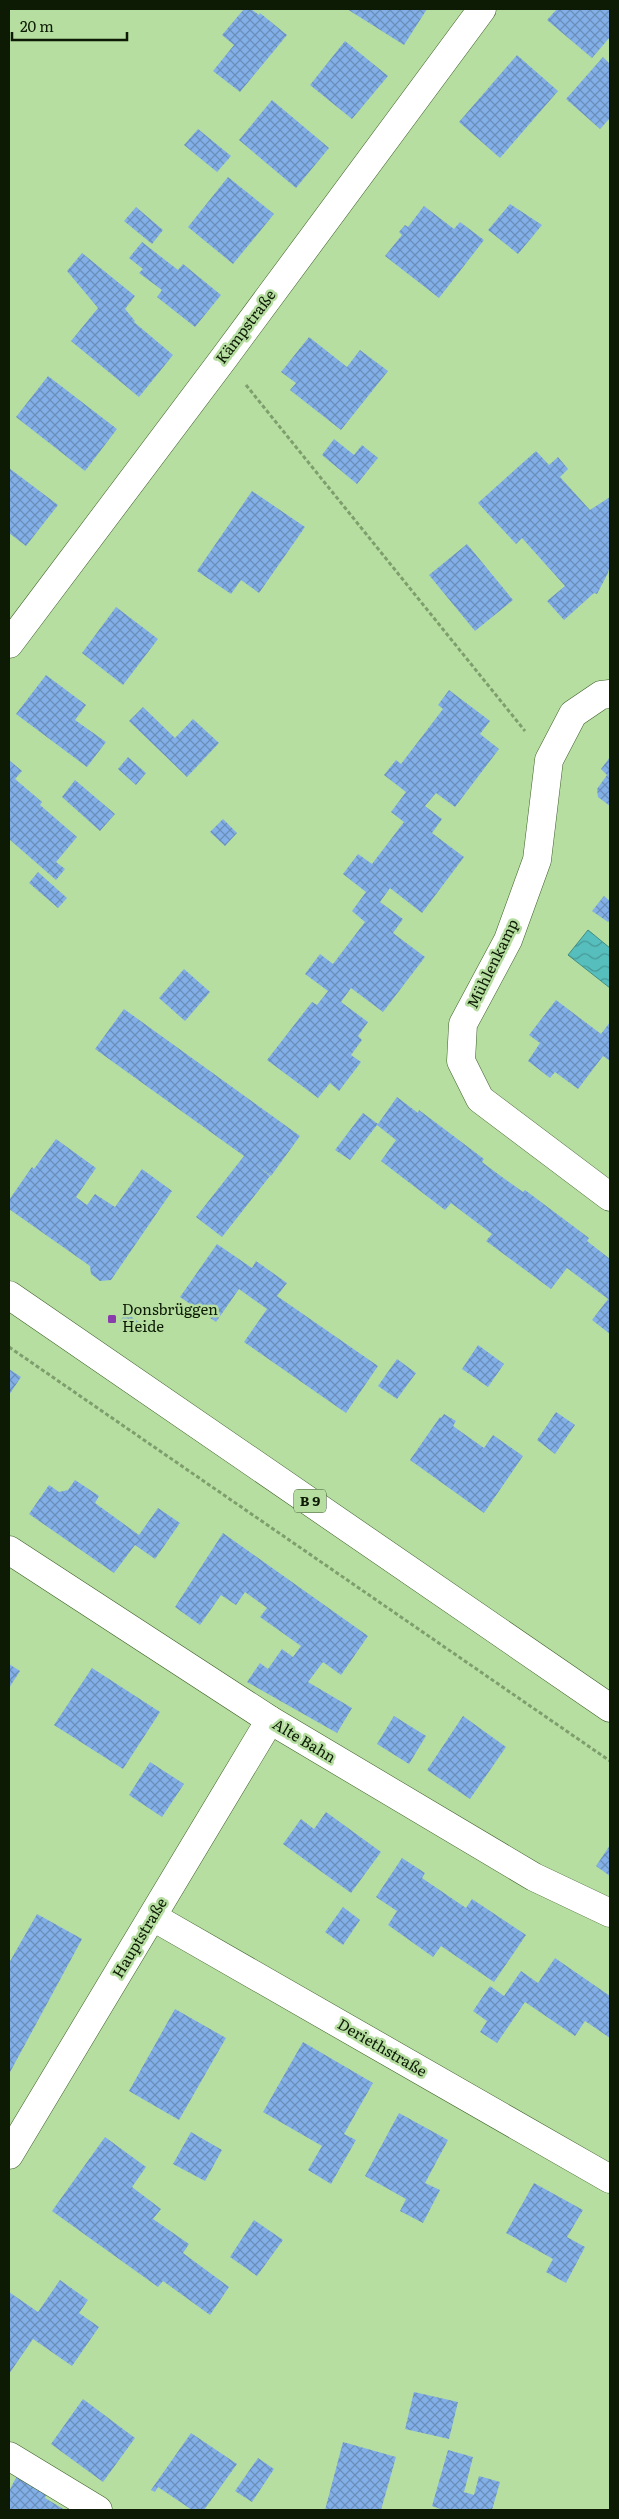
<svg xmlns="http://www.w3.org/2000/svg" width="619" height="2519" font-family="Literata,serif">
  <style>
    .water { fill: url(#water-waves); stroke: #408d86 }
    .building { fill: url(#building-cross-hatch) }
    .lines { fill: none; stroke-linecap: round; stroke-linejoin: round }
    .minor-casing { stroke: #3d5f27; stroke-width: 29 }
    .primary-casing { stroke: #3d5f27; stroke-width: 29 }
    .path { stroke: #7f9e6d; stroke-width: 3; stroke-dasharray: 4 2.5; stroke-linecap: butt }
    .minor { stroke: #fff; stroke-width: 28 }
    .primary { stroke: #fff; stroke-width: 28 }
    .poi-dot { fill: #8b3cac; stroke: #b6dea0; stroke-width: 2 }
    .labels { text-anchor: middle; stroke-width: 5; stroke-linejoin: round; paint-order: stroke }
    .shield { fill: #b6dea0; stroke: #405634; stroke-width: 1 }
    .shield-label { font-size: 14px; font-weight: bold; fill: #0d1b05 }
    .street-label { font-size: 15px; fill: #0d1b05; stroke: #b6dea0 }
    .poi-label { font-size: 15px; fill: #0d1b05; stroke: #b6dea0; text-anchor: start }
  </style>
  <defs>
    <pattern id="water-waves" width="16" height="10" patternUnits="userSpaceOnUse" patternTransform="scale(1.25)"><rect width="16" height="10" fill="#56bebd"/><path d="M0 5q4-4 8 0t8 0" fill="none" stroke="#469a98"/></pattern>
    <pattern id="building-cross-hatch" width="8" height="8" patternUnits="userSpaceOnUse" patternTransform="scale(1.25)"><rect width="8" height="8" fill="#83afe8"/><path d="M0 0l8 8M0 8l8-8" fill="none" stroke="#6a8eba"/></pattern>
  </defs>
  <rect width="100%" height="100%" fill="#b6dea0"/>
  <path class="water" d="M588 930 610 948V988L568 955Z"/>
  <g class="building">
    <path d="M244 9H251L259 15 260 13 287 35 240 92 213 71 234 45 222 35Z"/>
    <path d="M347 9H427L404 45Z"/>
    <path d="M557 9H610V37L592 58 547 20Z"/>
    <path d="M345 41 388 76 352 119 310 85Z"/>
    <path d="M517 55 558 91 500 158 459 122Z"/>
    <path d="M603 57 610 64V118L600 129 566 99Z"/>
    <path d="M272 100 329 148 296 188 239 140Z"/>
    <path d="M198 129 231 156 217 172 184 145Z"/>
    <path d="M228 177 274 214 233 264 188 227Z"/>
    <path d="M510 204 542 225 518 254 488 230Z"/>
    <path d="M424 206 454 229 460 222 484 240 439 298 385 256 402 235 399 232 405 225 408 227Z"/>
    <path d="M136 207 163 230 152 244 124 221Z"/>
    <path d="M142 242 178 270 183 264 221 295 195 327 157 297 162 290 139 273 143 269 129 258Z"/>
    <path d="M82 253 135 296 125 309 135 321 134 322 173 355 139 397 71 341 98 308 67 271Z"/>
    <path d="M309 337 347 367 360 350 388 371 341 430 290 390 296 383 281 372Z"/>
    <path d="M48 376 117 429 85 471 16 417Z"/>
    <path d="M334 439 354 455 362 445 378 458 357 484 322 455Z"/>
    <path d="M536 451 549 465 558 457 568 469 560 477 590 510 610 497V565L608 573 597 594 594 593 564 620 547 601 565 586 522 538 516 544 478 503Z"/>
    <path d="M9 468 58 505 26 546 9 533Z"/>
    <path d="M252 491 305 527 259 593 241 580 231 594 197 571Z"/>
    <path d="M467 544 513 600 475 631 429 575Z"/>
    <path d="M116 607 158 639 123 685 82 653Z"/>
    <path d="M46 675 86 705 75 720 106 742 87 767 16 714Z"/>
    <path d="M449 690 490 721 480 734 499 749 455 807 436 793 425 806 442 819 432 833 464 857 422 913 390 888 380 902 403 919 393 933 425 957 383 1012 351 988 341 1002 368 1022 358 1036 362 1040 351 1055 361 1062 339 1091 330 1083 318 1098 267 1060 312 1002 317 1005 328 991 305 974 320 954 333 964 365 922 352 911 366 892 343 874 358 854 372 864 404 822 391 812 406 792 384 775 396 760 401 764 443 709 438 705Z"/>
    <path d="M143 707 175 738 193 719 219 743 187 777 129 721Z"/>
    <path d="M128 757 146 773 136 785 118 769Z"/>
    <path d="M610 757V806L598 797 597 789 607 775 601 769Z"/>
    <path d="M9 760 22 771 15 779 42 802 40 805 77 837 56 862 65 869 56 880 9 839Z"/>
    <path d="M75 780 115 814 100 831 62 797Z"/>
    <path d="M223 819 237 833 225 846 210 832Z"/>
    <path d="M38 872 67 898 58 908 29 883Z"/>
    <path d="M604 896 610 901V919L608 922 592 911Z"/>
    <path d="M184 969 210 992 185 1021 159 998Z"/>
    <path d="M556 1000 601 1034 610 1022V1061L603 1056 578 1089 555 1072 550 1078 528 1061 540 1043 529 1035Z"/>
    <path d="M124 1009 300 1136 271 1176 255 1164 270 1176 222 1237 196 1217 244 1156 95 1049Z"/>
    <path d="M397 1097 418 1113 419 1110 484 1159 482 1162 502 1177 523 1192 525 1190 589 1238 587 1241 610 1259V1334L592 1320 608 1299 567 1268 551 1289 486 1241 492 1234 451 1203 445 1210 381 1161 396 1140 377 1125 350 1160 335 1150 363 1113 378 1124Z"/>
    <path d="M56 1139 96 1168 76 1197 87 1205 95 1194 115 1207 142 1169 172 1191 111 1280 100 1281 91 1274 90 1266 9 1209V1200L32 1167 34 1169Z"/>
    <path d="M217 1244 252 1268 256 1261 287 1283 277 1296 378 1366 346 1413 244 1342 267 1309 239 1289 216 1322 180 1297Z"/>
    <path d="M126 1313 140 1323 134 1331 120 1321Z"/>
    <path d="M478 1345 504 1364 488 1387 462 1369Z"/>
    <path d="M397 1359 416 1373 397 1399 378 1386Z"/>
    <path d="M9 1369 21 1377 9 1395Z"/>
    <path d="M556 1412 575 1425 555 1454 537 1440Z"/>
    <path d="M444 1414 456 1421 453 1426 484 1448 493 1435 523 1456 484 1513 410 1460 440 1417 441 1418Z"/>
    <path d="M75 1480 99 1496 95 1503 139 1535 158 1508 180 1523 155 1559 135 1545 114 1573 29 1514 49 1485 59 1492 68 1490Z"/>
    <path d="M223 1533 368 1636 341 1675 323 1662 308 1682 352 1708 337 1733 247 1682 260 1663 268 1669 282 1649 293 1657 301 1646 260 1617 267 1608 245 1592 236 1605 221 1595 200 1625 175 1607Z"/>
    <path d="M9 1664 20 1671 9 1688Z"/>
    <path d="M92 1668 160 1712 123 1769 54 1725Z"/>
    <path d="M394 1716 426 1736 409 1764 377 1744Z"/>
    <path d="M463 1716 506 1747 470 1799 427 1770Z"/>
    <path d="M150 1762 184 1784 162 1817 129 1795Z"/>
    <path d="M326 1812 381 1852 351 1893 283 1844 301 1819 314 1829Z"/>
    <path d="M610 1845V1876L596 1866Z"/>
    <path d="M402 1858 425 1873 422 1878 466 1908 472 1899 526 1935 494 1982 441 1946 433 1957 388 1925 397 1911 376 1897Z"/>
    <path d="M343 1907 360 1920 343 1945 325 1932Z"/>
    <path d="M37 1914 82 1939 9 2074V1963Z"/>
    <path d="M555 1958 610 1996V2038L585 2021 575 2036 525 2002 497 2043 480 2032 487 2021 473 2011 490 1986 504 1996 521 1971 538 1983Z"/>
    <path d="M175 2009 226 2038 179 2120 129 2091Z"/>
    <path d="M303 2042 373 2083 344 2134 356 2140 331 2184 308 2170 322 2146 263 2112Z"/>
    <path d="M399 2113 448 2140 425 2183 440 2190 423 2223 400 2211 406 2199 365 2176Z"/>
    <path d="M191 2132 222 2150 205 2181 173 2164Z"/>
    <path d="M105 2137 146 2167 132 2187 161 2209 153 2219 189 2244 183 2253 229 2287 210 2315 163 2281 158 2287 52 2211Z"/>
    <path d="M534 2183 583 2210 567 2237 585 2247 566 2283 546 2272 553 2259 506 2233Z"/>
    <path d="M254 2220 283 2240 257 2276 230 2257Z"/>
    <path d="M60 2280 88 2300 79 2313 99 2327 72 2366 33 2339 9 2374V2292L38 2312Z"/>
    <path d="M414 2392 458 2402 449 2439 405 2429Z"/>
    <path d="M83 2399 135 2438 103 2482 51 2444Z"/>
    <path d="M191 2433 237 2464 204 2510H192L158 2487 155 2492 151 2490Z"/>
    <path d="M343 2442 396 2457 381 2510H325Z"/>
    <path d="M448 2450 473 2457 464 2492 474 2495 479 2476 500 2482 492 2510H443L432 2506Z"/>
    <path d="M258 2458 274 2469 252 2502 235 2491Z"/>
    <path d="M17 2476 46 2495 45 2498 65 2510H9V2491Z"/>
  </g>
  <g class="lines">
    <defs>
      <g id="minor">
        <path d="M9 644 224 358 482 9"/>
        <path d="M610 694 601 695 573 714 549 760 537 860 508 940 463 1024 461 1061 480 1099 610 1197"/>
        <path d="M9 1550 270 1720 534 1877 610 1913"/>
        <path d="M153 1917 610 2179"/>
        <path d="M9 2155 270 1720"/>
        <path d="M9 2456 98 2510"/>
      </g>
      <path id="primary" d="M9 1295 610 1708"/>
    </defs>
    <use href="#minor" class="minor-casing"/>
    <use href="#primary" class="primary-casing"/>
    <g class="path">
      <path d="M246 385 525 731"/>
      <path d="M9 1347 610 1761"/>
    </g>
    <use href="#minor" class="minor"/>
    <use href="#primary" class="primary"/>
  </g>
  <rect class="poi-dot" x="107" y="1314" width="10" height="10" rx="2.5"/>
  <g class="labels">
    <rect class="shield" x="294" y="1489.5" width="32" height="23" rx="4"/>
    <g class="shield-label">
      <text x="310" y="1506">B 9</text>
    </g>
    <g class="street-label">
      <text transform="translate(246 327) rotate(-53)" y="5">Kämpstraße</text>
      <text transform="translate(493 964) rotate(-64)" y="5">Mühlenkamp</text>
      <text transform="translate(304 1741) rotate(31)" y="5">Alte Bahn</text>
      <text transform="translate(140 1938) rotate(-59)" y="5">Hauptstraße</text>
      <text transform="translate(382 2048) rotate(30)" y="5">Deriethstraße</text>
    </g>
    <g class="poi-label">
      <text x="122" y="1315">Donsbrüggen<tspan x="122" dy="17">Heide</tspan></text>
    </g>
  </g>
  <rect width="619" height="2519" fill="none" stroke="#0d1b05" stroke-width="20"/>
  <path d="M12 32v8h115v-8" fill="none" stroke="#0d1b05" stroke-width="2.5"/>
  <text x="20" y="32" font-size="15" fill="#0d1b05" stroke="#b6dea0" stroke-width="4" paint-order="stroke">20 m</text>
</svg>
